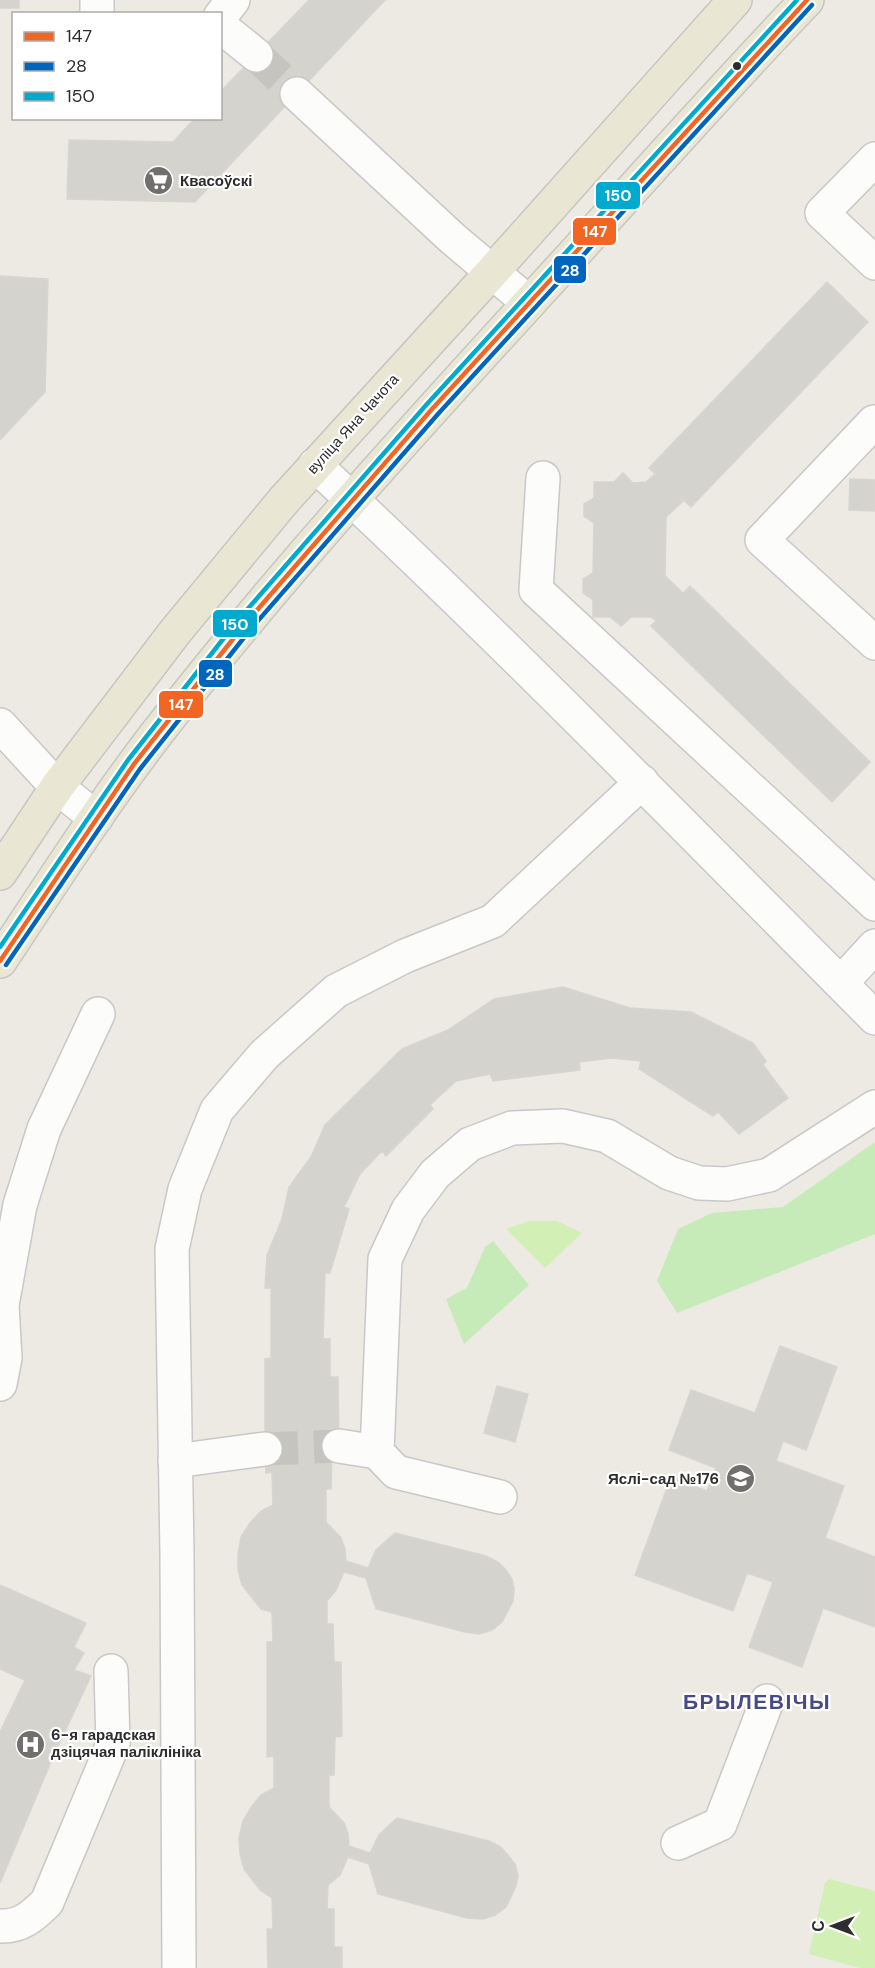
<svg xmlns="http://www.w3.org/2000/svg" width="875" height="1968" font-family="'DM Sans',sans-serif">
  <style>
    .green { fill: #c6ebb9 }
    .pitch { fill: #d2efb6 }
    .building { fill: #d5d3ce; stroke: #d7d5cf; stroke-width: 1.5 }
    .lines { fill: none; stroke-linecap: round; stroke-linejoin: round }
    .minor-tunnel { stroke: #c6c4bf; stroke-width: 33; stroke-dasharray: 33 16; stroke-linecap: butt }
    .minor-casing { stroke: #c9c8c8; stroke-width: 36 }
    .major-casing { stroke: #c6c6c3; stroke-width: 36 }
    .minor { stroke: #fcfcfb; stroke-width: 33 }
    .major { stroke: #e9e7d4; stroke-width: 33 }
    .bus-1-casing { stroke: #fff; stroke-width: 9 }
    .bus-2-casing { stroke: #fff; stroke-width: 9 }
    .bus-3-casing { stroke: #fff; stroke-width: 9 }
    .bus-1 { stroke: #f26522; stroke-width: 4.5 }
    .bus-2 { stroke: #0065bd; stroke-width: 4.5 }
    .bus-3 { stroke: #00a9ce; stroke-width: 4.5 }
    .bus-dot { fill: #2d2d2d; stroke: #fff; stroke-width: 2 }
    .labels { text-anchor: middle; stroke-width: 4.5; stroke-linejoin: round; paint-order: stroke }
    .poi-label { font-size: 15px; font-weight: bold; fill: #2d2d2d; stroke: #fff; text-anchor: start }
    .street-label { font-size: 15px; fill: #2d2d2d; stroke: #fff }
    .district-label { font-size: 21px; font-weight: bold; letter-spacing: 1.5px; fill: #484a83; stroke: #fff }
    .line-badge { stroke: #fff; stroke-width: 2 }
    .badge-label { font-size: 16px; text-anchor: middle; font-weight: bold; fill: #fff }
  </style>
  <rect width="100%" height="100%" fill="#eceae3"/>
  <g class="green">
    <path d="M875 1142V1234L677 1313 657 1281 678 1229 712 1213 783 1207Z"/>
    <path d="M493 1241 529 1285 464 1344 446 1299 467 1288 485 1247Z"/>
  </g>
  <g class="pitch">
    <path d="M530 1221H557L582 1233 545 1268 506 1229Z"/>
    <path d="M829 1879 875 1891V1968H860L809 1954 825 1883Z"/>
  </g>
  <g class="building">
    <rect x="0" y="0" width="19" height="8"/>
    <path d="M309 0H385L195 202 67 199 69 140 173 142 195 118H220V92Z"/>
    <path d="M0 276 48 279 45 392 0 440Z"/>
    <path d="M827 282 868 322 691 507 649 468Z"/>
    <path d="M623 473 633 483 646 482 656 473 683 501 666 517 665 576 684 594 657 621 651 617H631L621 626 610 617H593V600L583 593V579L593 573 594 523 584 516V504L594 498V482H614Z"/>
    <path d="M850 479 875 480V511L849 510Z"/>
    <path d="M690 586 870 762 832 802 651 626Z"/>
    <path d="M563 987 630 1008 691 1012 753 1043 766 1061 763 1065 788 1098 739 1134 718 1112 713 1116 639 1069 641 1061 612 1058 579 1062 580 1070 493 1081 490 1074 456 1081 430 1105 433 1109 386 1156 382 1151 360 1174 344 1207 349 1209 330 1273H325L323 1339H330V1377H338L339 1446 332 1451 331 1489H326V1522L341 1538 345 1549 346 1561 368 1568 376 1550 395 1533 486 1556 498 1562 505 1569 512 1579 514 1589 513 1601 502 1622 492 1630 479 1634 465 1632 376 1609 366 1578 344 1572 336 1590 327 1601V1624H333L334 1662H341L342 1736 335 1737 334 1775H329V1807L344 1823 348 1834 349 1846 370 1853 379 1835 397 1818 489 1841 501 1847 515 1864 518 1875 516 1886 506 1907 495 1915 483 1919 467 1918 378 1894 369 1864 348 1857 340 1875 328 1885 327 1909H334V1947H342V1968H268L267 1929H273L272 1898 260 1890 244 1869 240 1854 239 1838 243 1821 252 1806 261 1795 274 1788V1756L267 1757V1642H273L272 1612 261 1609 242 1585 238 1570V1555L241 1537 250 1523 261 1511 273 1505 272 1472 266 1473 265 1449V1359L271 1358V1288H265L267 1255 282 1219 289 1187 311 1157 325 1125 402 1049 448 1030 494 999Z"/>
    <path d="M780 1346 837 1367 806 1450 783 1441 776 1461 844 1486 825 1538 875 1557V1627L823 1608 802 1667 749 1647 773 1582 747 1573 733 1611 635 1575 671 1477 707 1491 716 1468 669 1450 691 1390 755 1413Z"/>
    <path d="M497 1386 528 1394 515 1442 484 1433Z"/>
    <path d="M0 1585 86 1623 74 1647 84 1653 74 1670 91 1676 53 1757 0 1883V1732L25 1680 0 1669Z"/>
  </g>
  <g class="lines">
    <g class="minor-tunnel">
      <path d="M256 55 297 94"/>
      <path d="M265 1449 339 1446"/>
    </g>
    <defs>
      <g id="minor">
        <path d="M97 14V0"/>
        <path d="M220 17 233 0"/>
        <path d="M220 26 256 55"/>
        <path d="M297 94 452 238 529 303"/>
        <path d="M875 159 822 213 875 263"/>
        <path d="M874 422 762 540 875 643"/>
        <path d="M315 465C507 644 690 832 875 1018"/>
        <path d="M543 478 536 590 875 904"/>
        <path d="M0 725 57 787 96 818"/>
        <path d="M841 983 875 946"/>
        <path d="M0 1384 5 1358 2 1305 20 1205 44 1129 98 1014"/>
        <path d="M339 1446 377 1452"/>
        <path d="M175 1461 265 1449"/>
        <path d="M500 1497 396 1472 377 1452 385 1259 408 1210 435 1174 470 1144 512 1128 563 1126 607 1136 669 1173 699 1183 727 1184 769 1175 875 1107"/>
        <path d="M678 1843 720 1824 767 1701"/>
        <path d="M0 1926C21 1927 33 1916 47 1902L113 1744 111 1671"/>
        <path d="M179 1968 177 1554 172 1249 185 1189 217 1110 264 1055 336 991 405 956 493 921 642 782"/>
      </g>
      <g id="major">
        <path d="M0 873 57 787 175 632 284 500 493 271 735 0"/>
        <path d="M0 961C50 886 99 809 154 737 271 586 400 444 529 303 622 202 712 99 807 0"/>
      </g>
    </defs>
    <use href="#minor" class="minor-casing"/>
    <use href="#major" class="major-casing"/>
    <use href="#minor" class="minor"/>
    <use href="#major" class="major"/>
    <defs>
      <path id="bus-1" d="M0 961 134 764 244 625 432 409 807 0"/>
      <path id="bus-2" d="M6 965 140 769 250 630 438 414 812 5"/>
      <path id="bus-3" d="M0 947 128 760 238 620 427 404 797 0"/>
    </defs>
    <use href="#bus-1" class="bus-1-casing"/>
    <use href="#bus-2" class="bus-2-casing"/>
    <use href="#bus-3" class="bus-3-casing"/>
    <use href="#bus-1" class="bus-1"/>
    <use href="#bus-2" class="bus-2"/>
    <use href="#bus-3" class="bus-3"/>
  </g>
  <defs>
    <symbol id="supermarket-disc" viewBox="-11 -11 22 22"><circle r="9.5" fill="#706f6d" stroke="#fff"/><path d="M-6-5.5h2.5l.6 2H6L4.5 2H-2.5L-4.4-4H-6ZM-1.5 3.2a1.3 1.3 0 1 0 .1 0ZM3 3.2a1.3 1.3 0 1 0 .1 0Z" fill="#fff"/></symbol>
    <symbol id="school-disc" viewBox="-11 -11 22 22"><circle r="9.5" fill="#706f6d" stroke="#fff"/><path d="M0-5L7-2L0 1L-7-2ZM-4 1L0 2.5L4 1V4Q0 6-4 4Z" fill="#fff"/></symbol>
    <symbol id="hospital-disc" viewBox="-11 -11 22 22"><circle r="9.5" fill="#706f6d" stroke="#fff"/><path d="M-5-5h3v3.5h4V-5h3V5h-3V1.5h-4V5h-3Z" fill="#fff"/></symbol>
  </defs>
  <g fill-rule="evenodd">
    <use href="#supermarket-disc" x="142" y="164" width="33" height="33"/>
    <use href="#school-disc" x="724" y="1462" width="33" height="33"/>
    <use href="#hospital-disc" x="14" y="1728" width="33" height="33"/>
  </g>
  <circle class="bus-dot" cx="737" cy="66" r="5"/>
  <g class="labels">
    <g class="poi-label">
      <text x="180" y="186">Квасоўскі</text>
      <text x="719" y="1484" text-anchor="end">Яслі-сад №176</text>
      <text x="51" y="1740">6-я гарадская<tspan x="51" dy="17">дзіцячая паліклініка</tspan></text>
    </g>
    <g class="street-label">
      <text transform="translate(353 424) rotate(-48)" y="5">вуліца Яна Чачота</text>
    </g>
    <g class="district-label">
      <text x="757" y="1709">БРЫЛЕВІЧЫ</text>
    </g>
  </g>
  <g class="line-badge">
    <rect x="595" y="181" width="46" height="29" rx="6" fill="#00a9ce"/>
    <rect x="572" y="217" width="45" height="29" rx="6" fill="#f26522"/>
    <rect x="553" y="255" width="34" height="29" rx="6" fill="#0065bd"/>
    <rect x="212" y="609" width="46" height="29" rx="6" fill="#00a9ce"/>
    <rect x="198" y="659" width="35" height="29" rx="6" fill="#0065bd"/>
    <rect x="158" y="690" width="46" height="29" rx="6" fill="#f26522"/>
  </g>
  <g class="badge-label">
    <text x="618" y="201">150</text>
    <text x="595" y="237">147</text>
    <text x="570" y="276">28</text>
    <text x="235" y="630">150</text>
    <text x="215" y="680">28</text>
    <text x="181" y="710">147</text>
  </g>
  <rect x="12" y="12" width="210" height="108" fill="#ffffff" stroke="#ababab" stroke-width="1.5"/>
  <rect x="24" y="32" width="30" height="9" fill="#f26522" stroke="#ababab" stroke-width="1.5"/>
  <text x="66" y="42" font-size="18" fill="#2d2d2d">147</text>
  <rect x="24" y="62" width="30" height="9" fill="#0065bd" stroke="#ababab" stroke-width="1.5"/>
  <text x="66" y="72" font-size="18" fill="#2d2d2d">28</text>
  <rect x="24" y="92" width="30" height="9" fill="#00a9ce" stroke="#ababab" stroke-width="1.5"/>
  <text x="66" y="102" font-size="18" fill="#2d2d2d">150</text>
  <g transform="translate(833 1926) rotate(270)" stroke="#ffffff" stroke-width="4.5" paint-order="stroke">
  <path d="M0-4.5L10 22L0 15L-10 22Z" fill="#2d2d2d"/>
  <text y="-9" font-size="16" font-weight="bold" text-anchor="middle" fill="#2d2d2d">С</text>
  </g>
</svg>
